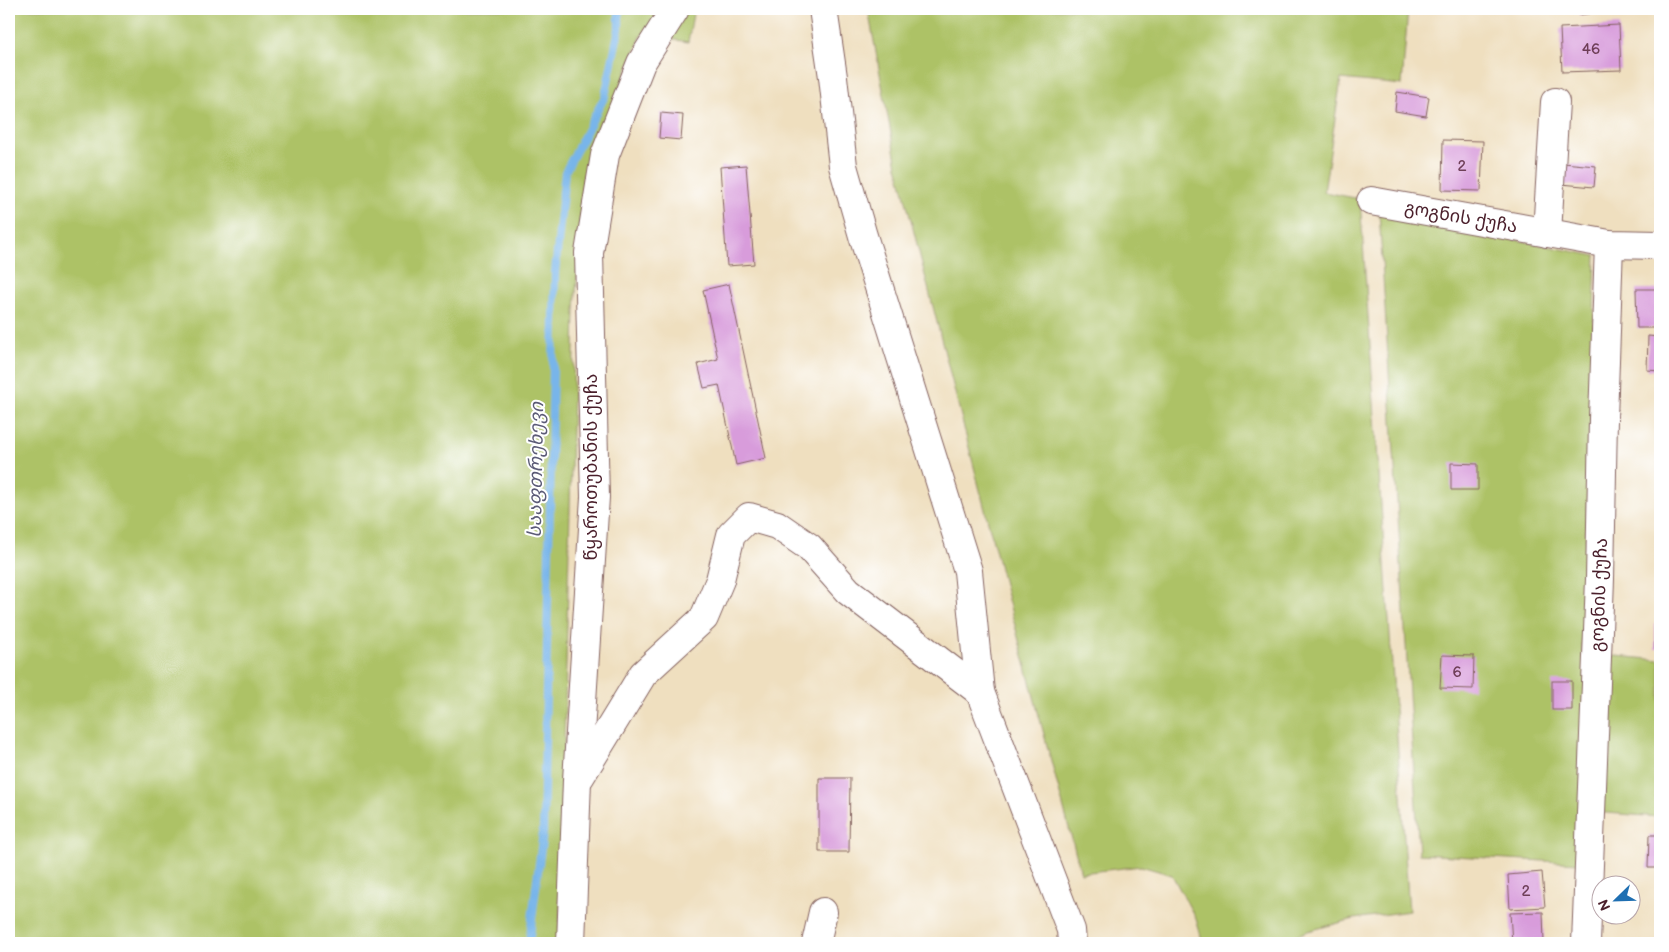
<svg xmlns="http://www.w3.org/2000/svg" width="1669" height="952" font-family="'Balsamiq Sans','Noto Sans Georgian',sans-serif">
  <style>
    .green { fill: #adc266; stroke: #7c7048 }
    .lines { fill: none; stroke-linecap: round; stroke-linejoin: round }
    .stream { stroke: #78b5ea; stroke-width: 8 }
    .building { fill: #d89cdb }
    .minor-casing { stroke: #84625f; stroke-width: 30 }
    .minor { stroke: #fff; stroke-width: 28 }
    .labels { text-anchor: middle; stroke-width: 4; stroke-linejoin: round; paint-order: stroke }
    .number-label { font-size: 15px; fill: #6e3e57 }
    .street-label { font-size: 18px; fill: #4a1f2b; stroke: #fff }
    .water-label { font-size: 19px; font-style: italic; fill: #5c5b77; stroke: #fff }
  </style>
  <rect width="100%" height="100%" fill="#fff"/>
  <filter id="ink" filterUnits="userSpaceOnUse"><feTurbulence type="fractalNoise" baseFrequency=".02" numOctaves="2"/><feDisplacementMap in="SourceGraphic" scale="10" xChannelSelector="R" yChannelSelector="G"/><feConvolveMatrix kernelMatrix="1 2 1 2 8 2 1 2 1" color-interpolation-filters="sRGB"/></filter>
  <filter id="wash" filterUnits="userSpaceOnUse"><feTurbulence type="fractalNoise" baseFrequency=".0096" numOctaves="4" result="noise"/><feDisplacementMap in="SourceGraphic" scale="20" xChannelSelector="R" yChannelSelector="G"/><feGaussianBlur stdDeviation="1.12" result="paint"/><feColorMatrix in="noise" values="0 0 0 0 0 0 0 0 0 0 0 0 0 0 0 0 0 1.4 0 .05"/><feComposite in="paint" operator="in"/></filter>
  <g filter="url(#wash)">
    <rect width="100%" height="100%" fill="#efdfbf"/>
    <g class="green">
      <path d="M9 9H694L688 42 642 34 583 176 575 311 559 943H9Z"/>
      <path d="M868 9H1408L1402 85 1341 79 1324 192 1360 199 1409 911 1354 919 1308 931 1276 943H1203L1196 919 1172 875 1141 866 1081 873 1006 592 897 166Z"/>
      <path d="M1379 212 1596 256 1582 653 1660 660V817L1579 811V863L1419 854Z"/>
    </g>
    <g class="lines">
      <path class="stream" d="M529 943 543 832 555 273 565 172 605 96 619 29V9"/>
    </g>
    <g id="blocks">
      <g class="building">
        <path d="M1578 9H1610L1611 11 1579 15Z"/>
        <path d="M1619 25 1621 70 1562 72 1560 28Z"/>
        <path d="M1397 92 1429 97 1426 116 1395 111Z"/>
        <path d="M661 113 683 115 681 140 659 138Z"/>
        <path d="M1443 140 1483 141 1481 191 1442 190Z"/>
        <path d="M1563 163 1596 166 1594 187 1561 184Z"/>
        <path d="M746 165 754 264 727 266 720 167Z"/>
        <path d="M729 284 766 458 736 465 719 385 704 388 698 364 718 359 703 290Z"/>
        <path d="M1636 289H1660V328H1637Z"/>
        <path d="M1648 336 1660 337V371L1647 370Z"/>
        <path d="M1451 463 1478 464V490H1451Z"/>
        <rect x="1655" y="624" width="5" height="25"/>
        <path d="M1442 655 1474 656 1473 689 1440 688Z"/>
        <rect x="1552" y="681" width="20" height="29"/>
        <path d="M819 778H850L849 852H819Z"/>
        <path d="M1649 835H1660V868H1648Z"/>
        <path d="M1542 872 1545 907 1510 909 1508 875Z"/>
        <path d="M1543 912 1544 943H1512L1510 913Z"/>
      </g>
    </g>
  </g>
  <g filter="url(#ink)">
    <use href="#blocks" fill-opacity="0" stroke="#84625f" stroke-width="1"/>
    <g class="lines">
      <defs>
        <g id="minor">
          <path d="M823 9 833 77 843 166 863 236 968 571 980 692 1071 930 1072 943"/>
          <path d="M1371 201 1609 244 1660 245"/>
          <path d="M1547 233 1555 102"/>
          <path d="M580 777 643 674 704 618 720 580 731 535 749 517 777 525 809 547 848 591 980 692"/>
          <path d="M571 943 577 780 595 497 589 253 605 155 641 63 675 9"/>
          <path d="M816 943 823 912"/>
          <path d="M1586 943 1600 579 1603 419 1609 244"/>
        </g>
      </defs>
      <use href="#minor" class="minor-casing"/>
      <use href="#minor" class="minor"/>
    </g>
  </g>
  <g class="labels">
    <g class="number-label">
      <text x="1591" y="54">46</text>
      <text x="1462" y="171">2</text>
      <text x="1457" y="677">6</text>
      <text x="1526" y="896">2</text>
    </g>
    <g class="street-label">
      <text transform="translate(1461 217) rotate(10)" y="6">გოგნის ქუჩა</text>
      <text transform="translate(591 467) rotate(-90)" y="6">წყაროთუბანის ქუჩა</text>
      <text transform="translate(1599 595) rotate(-88)" y="6">გოგნის ქუჩა</text>
    </g>
    <g class="water-label">
      <text transform="translate(535 470) rotate(-89)" y="7">სააფთრეხევი</text>
    </g>
  </g>
  <rect width="1669" height="952" fill="none" stroke="#fff" stroke-width="30"/>
  <g transform="translate(1616 900) rotate(247)"><circle r="24" fill="#ffffff" stroke="#b7a5aa"/>
  <path d="M0-4L9 19L0 12L-9 19Z" fill="#1f6fb2"/>
  <text y="-8" font-size="14" font-weight="bold" text-anchor="middle" fill="#4a1f2b">N</text>
  </g>
</svg>
